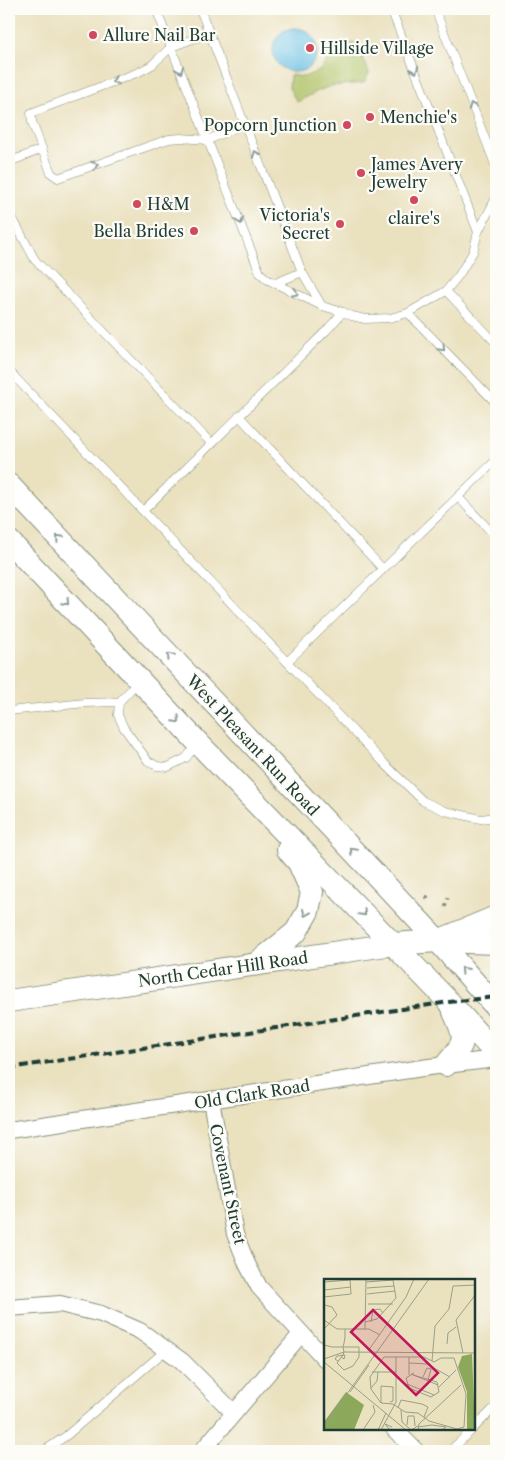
<svg xmlns="http://www.w3.org/2000/svg" width="505" height="1460" font-family="'Libre Caslon Text',serif">
  <style>
    .green { fill: #afc266; stroke: #67804d }
    .water { fill: #67bfe4; stroke: #437e8c }
    .lines { fill: none; stroke-linecap: round; stroke-linejoin: round }
    .lane-casing { stroke: #848f7a; stroke-width: 9 }
    .street-casing { stroke: #848f7a; stroke-width: 18 }
    .secondary-casing { stroke: #848f7a; stroke-width: 24 }
    .path { stroke: #848f7a; stroke-width: 3; stroke-dasharray: 4 4; stroke-linecap: butt }
    .lane { stroke: #fff; stroke-width: 8 }
    .street { stroke: #fff; stroke-width: 16 }
    .secondary { stroke: #fff; stroke-width: 22 }
    .rail { stroke: #1f3d34; stroke-width: 4; stroke-dasharray: 8 4; stroke-linecap: butt }
    .oneway { stroke: #8f9e9a }
    .poi-dot { fill: #d1495b; stroke: #fdfcf7; stroke-width: 2 }
    .labels { text-anchor: middle; stroke-width: 4.5; stroke-linejoin: round; paint-order: stroke }
    .poi-label { font-size: 16px; fill: #1f3d34; stroke: #fdfcf7; text-anchor: start }
    .street-label { font-size: 16px; fill: #1f3d34; stroke: #fdfcf7 }
    .inset-road { fill: none; stroke: #999f87; stroke-width: 1 }
    .view { fill: #c2185b; fill-opacity: 0.15; stroke: #c2185b; stroke-width: 2.5 }
    .inset-edge { fill: none; stroke: #1f3d34; stroke-width: 2.5 }
  </style>
  <rect width="100%" height="100%" fill="#fdfcf7"/>
  <filter id="ink" filterUnits="userSpaceOnUse"><feTurbulence type="fractalNoise" baseFrequency=".02" numOctaves="2"/><feDisplacementMap in="SourceGraphic" scale="10" xChannelSelector="R" yChannelSelector="G"/><feConvolveMatrix kernelMatrix="1 2 1 2 8 2 1 2 1" color-interpolation-filters="sRGB"/></filter>
  <filter id="wash" filterUnits="userSpaceOnUse"><feTurbulence type="fractalNoise" baseFrequency=".0096" numOctaves="4" result="noise"/><feDisplacementMap in="SourceGraphic" scale="20" xChannelSelector="R" yChannelSelector="G"/><feGaussianBlur stdDeviation="1.12" result="paint"/><feColorMatrix in="noise" values="0 0 0 0 0 0 0 0 0 0 0 0 0 0 0 0 0 1.4 0 .05"/><feComposite in="paint" operator="in"/></filter>
  <g filter="url(#wash)">
    <rect width="100%" height="100%" fill="#eae1bf"/>
    <path class="green" d="M357 42 369 73 364 83 331 86 318 91 297 102 289 88 290 75 304 77 321 70 334 48Z"/>
    <circle class="water" cx="295" cy="50" r="22"/>
  </g>
  <g filter="url(#ink)">
    <g class="lines">
      <defs>
        <g id="lane">
          <path d="M156 9 260 273 268 280 276 283 302 272"/>
          <path d="M200 9 302 272 322 306"/>
          <path d="M391 9 478 232"/>
          <path d="M435 9 496 167"/>
          <path d="M392 13 404 9"/>
          <path d="M209 33 171 47 152 65 139 72 31 113 32 122 51 173 58 178 169 139 181 138 208 140 244 124"/>
          <path d="M9 162 42 149"/>
          <path d="M9 208 14 221 35 260 212 444"/>
          <path d="M274 283 322 306 343 312 352 316 365 319 390 318 408 313 446 291 459 275 473 252 478 232 496 198"/>
          <path d="M446 291 496 343"/>
          <path d="M408 313 496 403"/>
          <path d="M9 371 313 689 385 764 423 801 445 811 481 819 496 817"/>
          <path d="M239 416 383 569"/>
          <path d="M458 497 496 537"/>
          <path d="M143 511 326 331 343 312"/>
          <path d="M287 662 496 460"/>
          <path d="M137 683 119 702 118 715 124 728 148 761 157 766 168 767 186 758 197 744"/>
          <path d="M9 711 85 703 119 702"/>
          <path d="M474 1428 492 1410"/>
          <path d="M39 1451 45 1450 66 1436 166 1350"/>
          <path d="M450 1451 473 1429"/>
        </g>
        <g id="street">
          <path d="M211 1100 235 1234 247 1264 259 1287 325 1359"/>
          <path d="M9 1130 429 1067 496 1059"/>
          <path d="M9 1308 60 1304 101 1314 140 1331 182 1361 234 1413"/>
          <path d="M394 1429 416 1451"/>
          <path d="M202 1451 301 1334"/>
        </g>
        <g id="secondary">
          <path d="M9 485 438 941 496 1007"/>
          <path d="M9 541 201 746 449 1002 496 1054"/>
          <path d="M445 938 496 917"/>
          <path d="M256 964 296 932 308 911 312 892 299 863 288 850"/>
          <path d="M9 1001 393 944 438 941 496 943"/>
          <path d="M446 1065C466 1042 467 1040 454 1012"/>
        </g>
      </defs>
      <use href="#lane" class="lane-casing"/>
      <use href="#street" class="street-casing"/>
      <use href="#secondary" class="secondary-casing"/>
      <g class="path">
        <path d="M426 899 429 894"/>
        <path d="M445 907 448 898"/>
      </g>
      <use href="#lane" class="lane"/>
      <use href="#street" class="street"/>
      <use href="#secondary" class="secondary"/>
      <path class="rail" d="M9 1068 449 1002 496 997"/>
    </g>
    <defs><path id="oneway-chevron" d="M-2-3.5L2.5 0L-2 3.5" fill="none" stroke-width="1.6" stroke-linecap="round" stroke-linejoin="round" transform="scale(1.25)"/></defs>
    <g class="oneway">
      <use href="#oneway-chevron" transform="translate(180 70) rotate(68)"/>
      <use href="#oneway-chevron" transform="translate(415 70) rotate(68)"/>
      <use href="#oneway-chevron" transform="translate(115 81) rotate(159)"/>
      <use href="#oneway-chevron" transform="translate(472 106) rotate(-111)"/>
      <use href="#oneway-chevron" transform="translate(256 154) rotate(-111)"/>
      <use href="#oneway-chevron" transform="translate(95 165) rotate(-20)"/>
      <use href="#oneway-chevron" transform="translate(240 221) rotate(69)"/>
      <use href="#oneway-chevron" transform="translate(295 293) rotate(26)"/>
      <use href="#oneway-chevron" transform="translate(442 348) rotate(46)"/>
      <use href="#oneway-chevron" transform="translate(59 538) rotate(-133)"/>
      <use href="#oneway-chevron" transform="translate(66 602) rotate(47)"/>
      <use href="#oneway-chevron" transform="translate(170 656) rotate(-133)"/>
      <use href="#oneway-chevron" transform="translate(177 720) rotate(47)"/>
      <use href="#oneway-chevron" transform="translate(353 851) rotate(-133)"/>
      <use href="#oneway-chevron" transform="translate(306 913) rotate(113)"/>
      <use href="#oneway-chevron" transform="translate(363 913) rotate(46)"/>
      <use href="#oneway-chevron" transform="translate(464 970) rotate(-132)"/>
    </g>
  </g>
  <g class="poi-dot">
    <circle cx="93" cy="35" r="5"/>
    <circle cx="310" cy="48" r="5"/>
    <circle cx="370" cy="117" r="5"/>
    <circle cx="347" cy="125" r="5"/>
    <circle cx="361" cy="173" r="5"/>
    <circle cx="414" cy="200" r="5"/>
    <circle cx="137" cy="204" r="5"/>
    <circle cx="340" cy="224" r="5"/>
    <circle cx="194" cy="231" r="5"/>
  </g>
  <g class="labels">
    <g class="poi-label">
      <text x="103" y="41">Allure Nail Bar</text>
      <text x="320" y="54">Hillside Village</text>
      <text x="380" y="123">Menchie's</text>
      <text x="337" y="131" text-anchor="end">Popcorn Junction</text>
      <text x="371" y="170">James Avery<tspan x="371" dy="18">Jewelry</tspan></text>
      <text x="147" y="210">H&amp;M</text>
      <text x="330" y="221" text-anchor="end">Victoria's<tspan x="330" dy="18">Secret</tspan></text>
      <text x="414" y="224" text-anchor="middle">claire's</text>
      <text x="184" y="237" text-anchor="end">Bella Brides</text>
    </g>
    <g class="street-label">
      <text transform="translate(253 745) rotate(47)" y="6">West Pleasant Run Road</text>
      <text transform="translate(223 969) rotate(-8)" y="6">North Cedar Hill Road</text>
      <text transform="translate(252 1094) rotate(-9)" y="6">Old Clark Road</text>
      <text transform="translate(228 1184) rotate(78)" y="6">Covenant Street</text>
    </g>
  </g>
  <g transform="translate(324 1279)">
    <rect width="151" height="151" fill="#eae1bf"/>
    <path d="M148 75 151 151H143V113L134 88 138 77ZM22 113 40 126 30 151H0V143Z" fill="#8ba85b"/>
    <path class="inset-road" d="M0 3 26 1M43 9 70 7M0 11 27 8M43 15 71 12M0 18 27 15 26 0M44 25H69M1 26 8 28 13 36M0 41 13 50H45L56 56M41 43 53 40 72 19 69 1 42 3M47 43 49 31 56 30 59 34M0 50 13 36M41 50 42 0M123 65 124 54 132 48M0 66 8 68H35V78L29 87 20 91 13 84 19 76 20 73 19 68 20 64 21 58V50M44 72 82 18 90 0M139 74 132 41 152 15M60 78H100L110 83 117 79H130L142 115 140 148 133 150 105 142 94 134 81 133 69 125 57 124 47 110 46 98ZM85 78V96M0 80 20 73 152 74M14 82 11 80 13 77 21 76 20 80 17 78M108 82 111 47 125 30 129 7 152 6M0 83 82 151M85 84 103 85 126 98M48 93H72M87 95 114 106M89 96 113 103 115 113 107 118 85 109 82 99 90 94M99 98 103 89 107 90 104 101M83 105 110 116M115 108 132 91M47 109 53 102 54 93M26 113 45 86M57 124V107L69 108V122L66 123M74 129 77 121 98 125 104 128 100 138M77 131 78 143 87 151 94 147M83 146 84 137H90L91 147M0 147 105 0M94 148 108 146 122 148 118 151M39 151 51 133 49 126M54 151 62 134M57 151 72 123V78M66 151 61 145 68 148M94 151 95 145 137 106"/>
    <path class="view" d="M49 31 114 94 92 116 27 53Z"/>
    <rect width="151" height="151" class="inset-edge"/>
  </g>
  <rect width="505" height="1460" fill="none" stroke="#fdfcf7" stroke-width="30"/>
</svg>
